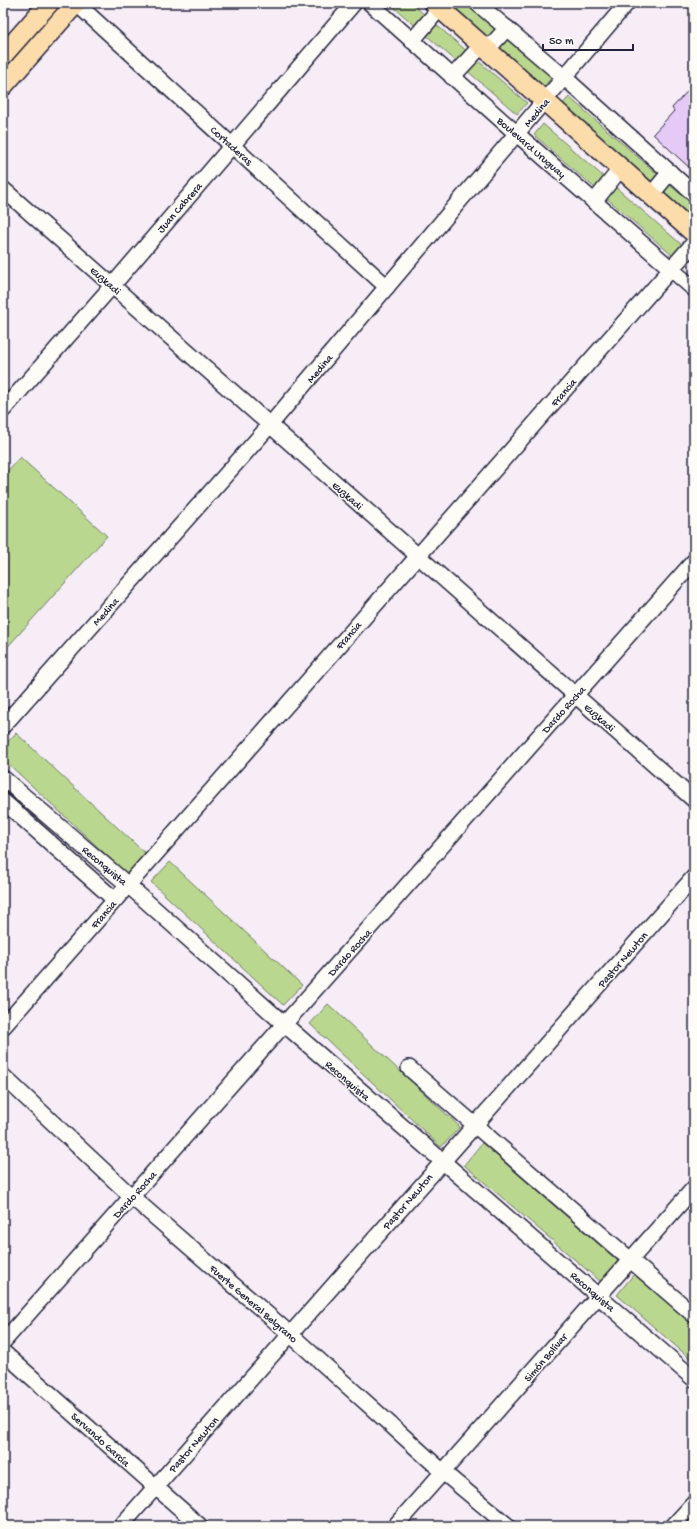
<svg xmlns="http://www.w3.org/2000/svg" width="697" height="1529" font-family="'Gochi Hand',sans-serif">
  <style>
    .green { fill: #bad78f; stroke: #6e7c65 }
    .building { fill: #e5c9f7; stroke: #22223b }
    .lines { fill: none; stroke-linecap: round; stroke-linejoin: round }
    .minor-casing { stroke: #22223b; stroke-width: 18 }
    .major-casing { stroke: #22223b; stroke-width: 22 }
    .minor { stroke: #fdfcf7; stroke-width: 15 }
    .major { stroke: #fddcac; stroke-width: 19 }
    .labels { text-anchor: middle; stroke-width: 3; stroke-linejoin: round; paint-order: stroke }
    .street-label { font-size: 11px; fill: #22223b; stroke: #fdfcf7 }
  </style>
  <rect width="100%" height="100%" fill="#f6edf7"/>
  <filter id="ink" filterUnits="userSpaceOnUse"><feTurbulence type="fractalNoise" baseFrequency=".025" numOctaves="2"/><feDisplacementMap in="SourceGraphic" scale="8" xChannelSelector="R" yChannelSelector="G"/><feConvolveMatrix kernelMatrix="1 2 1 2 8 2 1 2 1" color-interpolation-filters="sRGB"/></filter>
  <g filter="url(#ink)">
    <g class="green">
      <path d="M389 3H411L527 103 517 114Z"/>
      <path d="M445 3H467L552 77 543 88Z"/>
      <path d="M569 97 694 206V226L559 108Z"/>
      <path d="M543 124 682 245 673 256 534 135Z"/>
      <path d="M20 457 107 536 3 652V476Z"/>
      <path d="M16 733 148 856 129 876 3 759V747Z"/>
      <path d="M170 862 302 985 283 1005 151 882Z"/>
      <path d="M328 1004 460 1127 441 1147 310 1024Z"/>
      <path d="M482 1143 618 1261 601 1282 464 1165Z"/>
      <path d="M634 1274 694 1325V1362L617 1295Z"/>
    </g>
    <path class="building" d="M694 84V172L653 134 674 111 672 108Z"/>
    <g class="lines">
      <defs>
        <g id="minor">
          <path d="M76 3 387 287"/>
          <path d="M370 3 517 134 694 289"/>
          <path d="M477 3 565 78 694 194"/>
          <path d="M412 41 440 8"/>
          <path d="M487 50 507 28"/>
          <path d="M452 77 482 45"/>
          <path d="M3 189 694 800"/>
          <path d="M651 195 670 172"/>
          <path d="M594 202 621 168"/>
          <path d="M3 410 112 286 354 3"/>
          <path d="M3 726 270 425 627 3"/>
          <path d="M3 778 128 885 284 1024 694 1379"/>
          <path d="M3 801 115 900"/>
          <path d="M3 1027 694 243"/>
          <path d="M409 1068 694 1315"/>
          <path d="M3 1076 132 1197 290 1334 443 1472 508 1526"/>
          <path d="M3 1342 694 561"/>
          <path d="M3 1352 200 1526"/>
          <path d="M121 1526 694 877"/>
          <path d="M395 1526 694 1188"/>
          <path d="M673 1526 694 1503"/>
        </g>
        <g id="major">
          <path d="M434 3 694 233"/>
          <path d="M3 55 49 3"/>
          <path d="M3 86 76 3"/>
        </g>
      </defs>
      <use href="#minor" class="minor-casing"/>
      <use href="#major" class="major-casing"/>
      <use href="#minor" class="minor"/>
      <use href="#major" class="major"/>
    </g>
  </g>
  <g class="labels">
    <g class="street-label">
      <text transform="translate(536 112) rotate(-50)" y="4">Medina</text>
      <text transform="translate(232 145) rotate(42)" y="4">Cortaderas</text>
      <text transform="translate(532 147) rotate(41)" y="4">Boulevard Uruguay</text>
      <text transform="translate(179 207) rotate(-49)" y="4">Juan Cabrera</text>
      <text transform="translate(106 280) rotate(41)" y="4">Euzkadi</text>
      <text transform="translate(319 368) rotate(-50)" y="4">Medina</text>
      <text transform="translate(563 392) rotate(-49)" y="4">Francia</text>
      <text transform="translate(348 495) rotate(41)" y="4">Euzkadi</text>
      <text transform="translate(105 611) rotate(-48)" y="4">Medina</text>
      <text transform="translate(348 635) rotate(-49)" y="4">Francia</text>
      <text transform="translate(563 709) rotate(-48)" y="4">Dardo Rocha</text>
      <text transform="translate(600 717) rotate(41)" y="4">Euzkadi</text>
      <text transform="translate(105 865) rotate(40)" y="4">Reconquista</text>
      <text transform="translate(103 914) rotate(-49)" y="4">Francia</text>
      <text transform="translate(349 952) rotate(-48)" y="4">Dardo Rocha</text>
      <text transform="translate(622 959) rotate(-49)" y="4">Pastor Newton</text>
      <text transform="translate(348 1080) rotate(41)" y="4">Reconquista</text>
      <text transform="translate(134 1194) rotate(-48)" y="4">Dardo Rocha</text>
      <text transform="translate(407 1201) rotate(-49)" y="4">Pastor Newton</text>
      <text transform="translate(593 1291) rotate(41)" y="4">Reconquista</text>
      <text transform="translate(254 1303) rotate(41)" y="4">Fuerte General Belgrano</text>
      <text transform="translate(545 1357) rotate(-49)" y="4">Simón Bolívar</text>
      <text transform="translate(101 1439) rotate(42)" y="4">Servando García</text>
      <text transform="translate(193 1444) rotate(-49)" y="4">Pastor Newton</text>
    </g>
  </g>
  <rect width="697" height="1529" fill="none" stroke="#fdfcf7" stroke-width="16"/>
  <rect x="8" y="8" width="681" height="1513" fill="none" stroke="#22223b" stroke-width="1.5" filter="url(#ink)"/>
  <path d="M543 44v6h90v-6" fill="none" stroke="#22223b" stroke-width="2"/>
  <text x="549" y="44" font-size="12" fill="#22223b" stroke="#fdfcf7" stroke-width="3" paint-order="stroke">50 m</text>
</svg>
